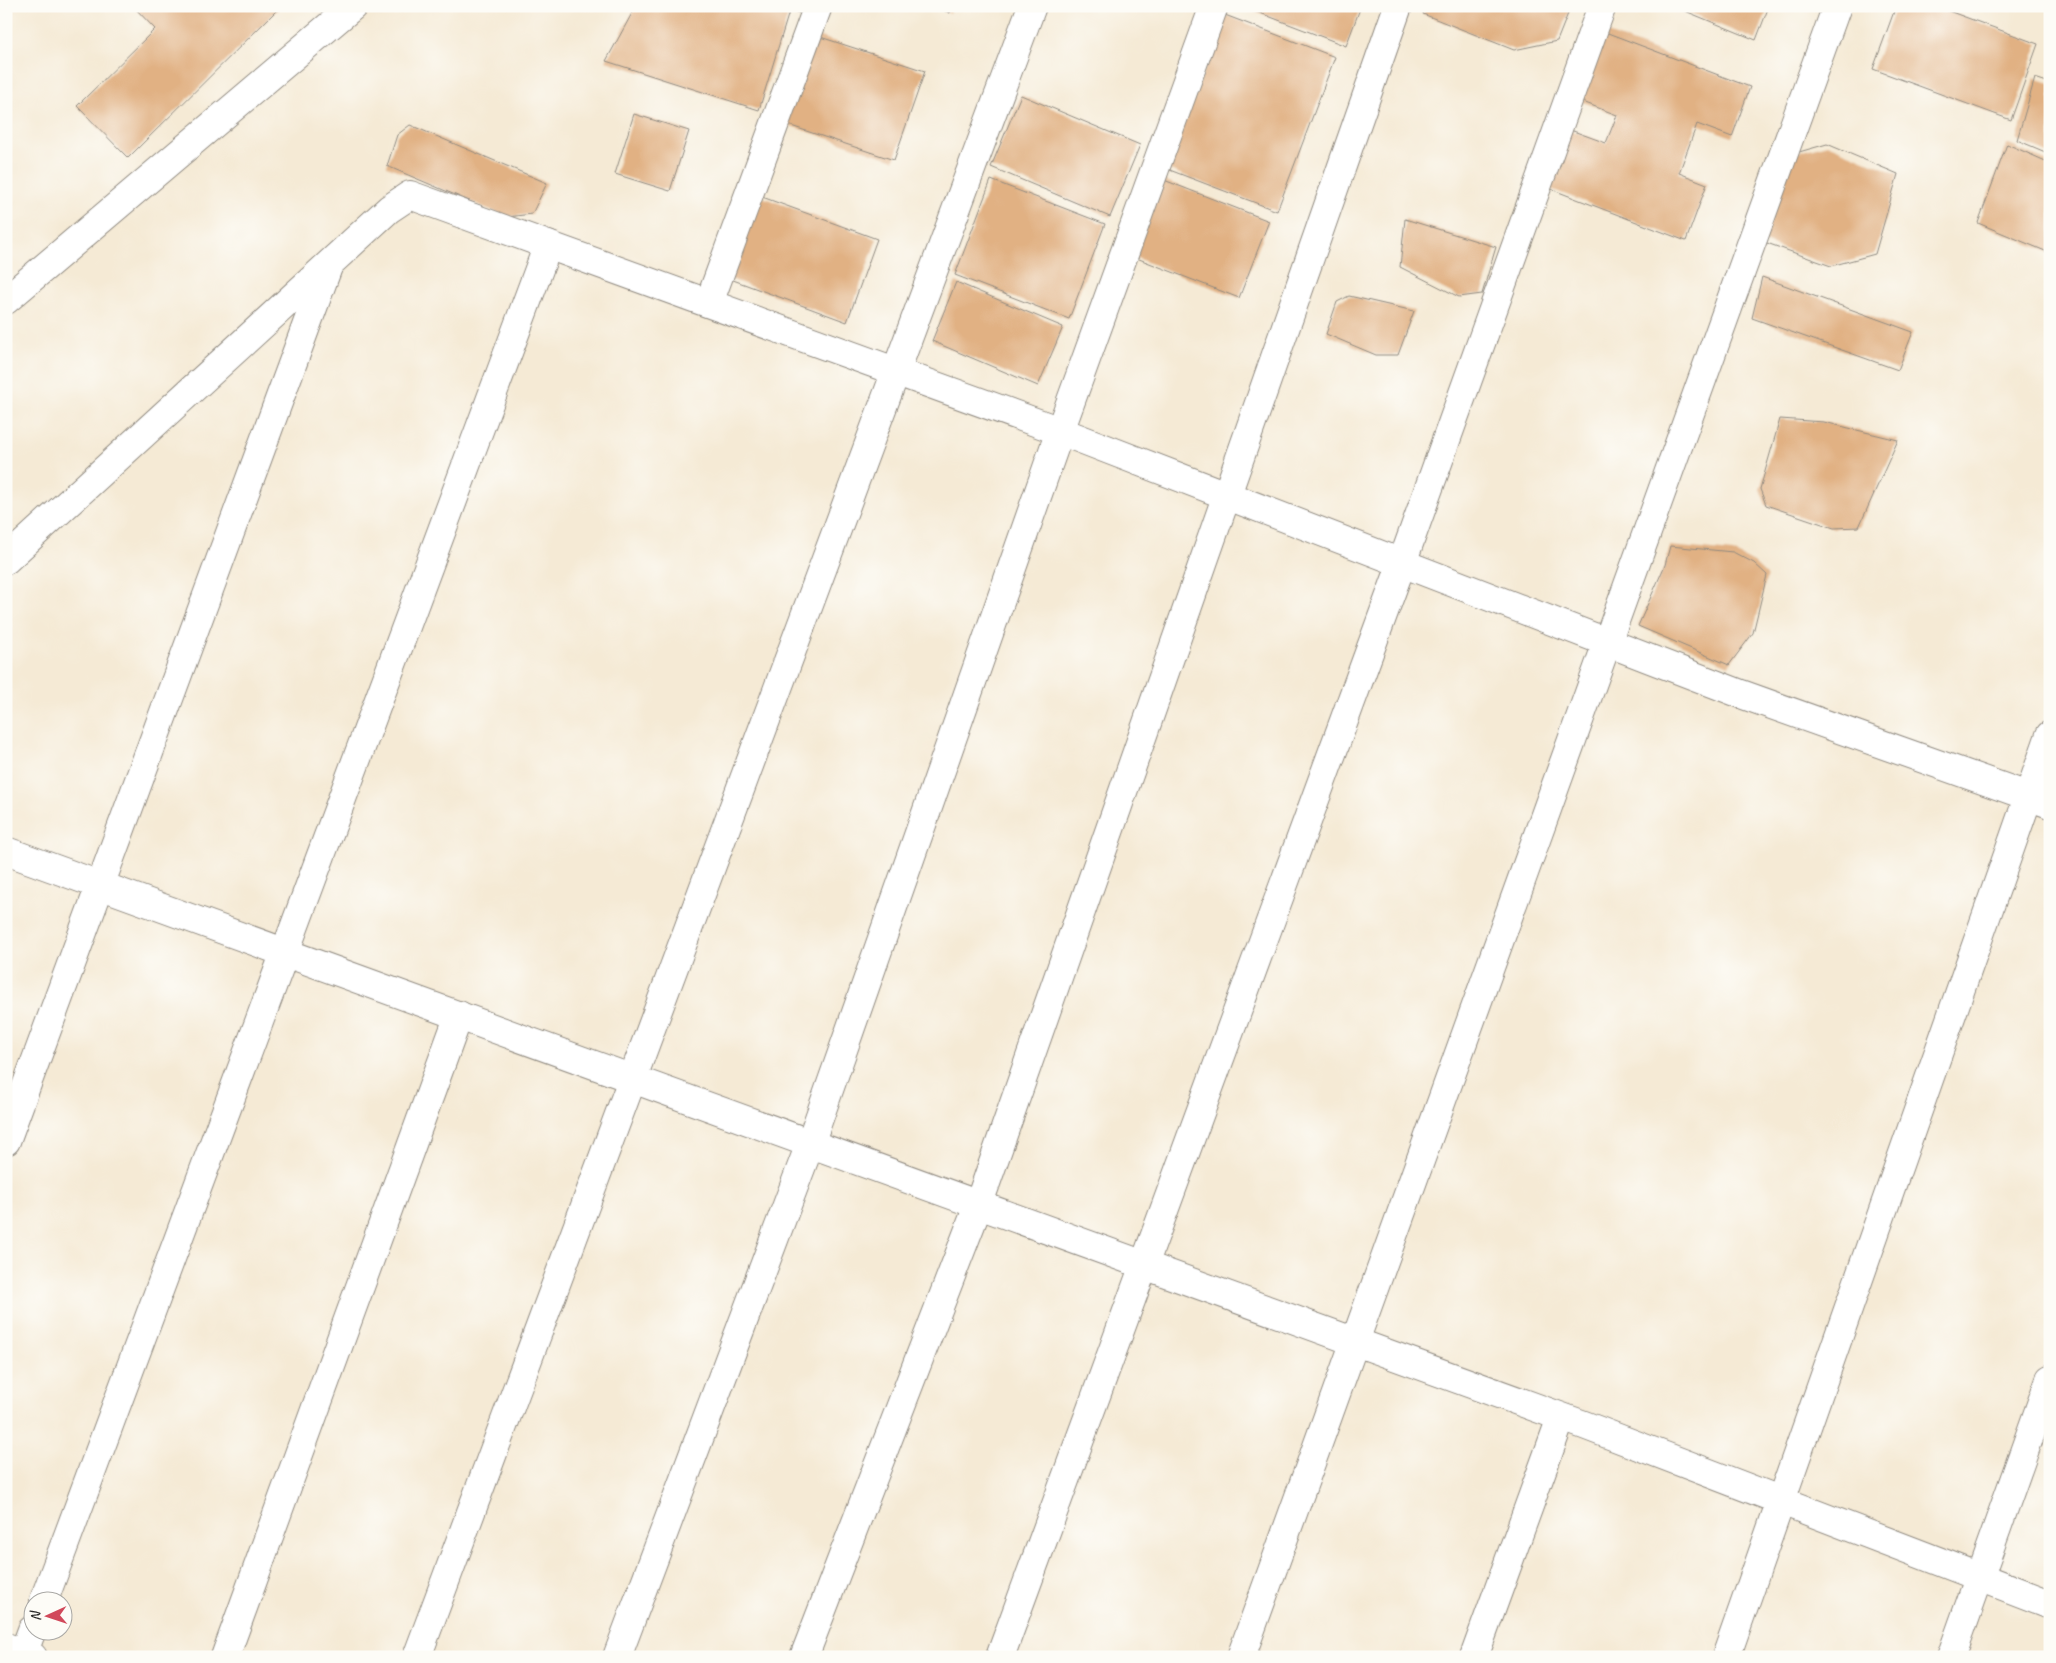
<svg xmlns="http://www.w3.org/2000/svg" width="2056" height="1663" font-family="Caveat,sans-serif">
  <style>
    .building { fill: #e1b183 }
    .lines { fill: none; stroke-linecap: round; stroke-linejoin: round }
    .minor-casing { stroke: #908a80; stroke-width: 30 }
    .minor { stroke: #fff; stroke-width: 28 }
  </style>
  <rect width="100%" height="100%" fill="#fdfcf7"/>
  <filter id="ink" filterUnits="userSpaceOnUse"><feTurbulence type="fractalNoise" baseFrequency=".02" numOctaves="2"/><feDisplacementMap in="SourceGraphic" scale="10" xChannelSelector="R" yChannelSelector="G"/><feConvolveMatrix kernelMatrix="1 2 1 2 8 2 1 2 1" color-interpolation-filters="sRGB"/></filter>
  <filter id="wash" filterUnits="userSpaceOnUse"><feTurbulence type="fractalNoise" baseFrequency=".0096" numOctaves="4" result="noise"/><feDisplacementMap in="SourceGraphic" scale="20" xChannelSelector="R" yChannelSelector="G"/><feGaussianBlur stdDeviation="1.12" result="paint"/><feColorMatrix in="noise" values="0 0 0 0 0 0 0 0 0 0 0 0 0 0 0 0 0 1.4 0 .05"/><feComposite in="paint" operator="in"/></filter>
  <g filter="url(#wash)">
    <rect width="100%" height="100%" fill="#f5ead5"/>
    <g id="blocks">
      <g class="building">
        <path d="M133 6 280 7 128 158 77 106 155 29Z"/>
        <path d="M636 6H770L789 12 759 110 606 61Z"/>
        <path d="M781 6H801L799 13Z"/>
        <path d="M933 6H952L950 13Z"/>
        <path d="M1242 6H1361L1346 46Z"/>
        <path d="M1426 6H1571L1557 41 1514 50 1423 14Z"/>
        <path d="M1673 6H1769L1756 40Z"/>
        <path d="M1896 6H1935L2038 44 2011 120 1873 69Z"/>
        <path d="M1225 15 1335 57 1277 211 1167 169Z"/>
        <path d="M1592 27 1750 87 1732 137 1697 124 1679 173 1707 184 1686 241 1543 186 1565 128 1606 143 1617 115 1567 96Z"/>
        <path d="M808 33 925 71 894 160 782 123Z"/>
        <path d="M2035 78 2050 83V154L2017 140Z"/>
        <path d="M1021 95 1140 145 1110 217 991 167Z"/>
        <path d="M634 114 689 131 670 191 615 174Z"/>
        <path d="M410 125 547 183 532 214 507 217 387 166 397 135Z"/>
        <path d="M1827 144 1898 174 1875 254 1831 266 1764 242 1792 154Z"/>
        <path d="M2007 144 2050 163V253L1978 223Z"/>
        <path d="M991 180 1105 224 1069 319 955 275Z"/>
        <path d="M1164 180 1269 221 1239 298 1134 257Z"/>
        <path d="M754 194 877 239 847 322 725 277Z"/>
        <path d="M1405 219 1496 247 1482 294 1459 297 1400 267Z"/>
        <path d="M1762 277 1913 332 1898 370 1752 318Z"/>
        <path d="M956 282 1063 327 1038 386 932 341Z"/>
        <path d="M1349 296 1414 311 1398 355H1376L1326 334 1337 302Z"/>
        <path d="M1780 419 1824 422 1898 440 1859 527 1834 528 1766 505 1760 489Z"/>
        <path d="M1670 546 1733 552 1754 563 1767 575 1753 633 1729 665 1638 626 1665 565Z"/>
      </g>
    </g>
  </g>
  <g filter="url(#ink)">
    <use href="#blocks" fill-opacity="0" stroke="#908a80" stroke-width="1"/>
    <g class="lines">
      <defs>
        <g id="minor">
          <path d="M6 300 353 6"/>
          <path d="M709 303 818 6"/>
          <path d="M6 560 389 209 410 195 1060 431 1741 694 2050 804"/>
          <path d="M6 851 1584 1425 2050 1604"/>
          <path d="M6 1141 328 267"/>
          <path d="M44 1600 548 245"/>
          <path d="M6 1647 33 1657"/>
          <path d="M22 1657 32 1630"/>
          <path d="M225 1657 459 1015"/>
          <path d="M417 1657 1032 6"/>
          <path d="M617 1657 810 1144 1060 431 1214 6"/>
          <path d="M804 1657 978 1206 1398 6"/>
          <path d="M1000 1657 1402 563 1602 6"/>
          <path d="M1241 1657 1837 6"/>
          <path d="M1474 1657 1561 1418"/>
          <path d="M1726 1657 2050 735"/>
          <path d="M1951 1657 2050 1379"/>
        </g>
      </defs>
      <use href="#minor" class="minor-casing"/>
      <use href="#minor" class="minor"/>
    </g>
  </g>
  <rect width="2056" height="1663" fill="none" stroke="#fdfcf7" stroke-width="25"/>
  <g transform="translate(48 1616) rotate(267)"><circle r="24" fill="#fdfcf7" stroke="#a9a8a5"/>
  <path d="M0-4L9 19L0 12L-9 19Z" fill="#d1495b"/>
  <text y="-8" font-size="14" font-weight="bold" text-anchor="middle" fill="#2b2b2b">N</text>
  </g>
</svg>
